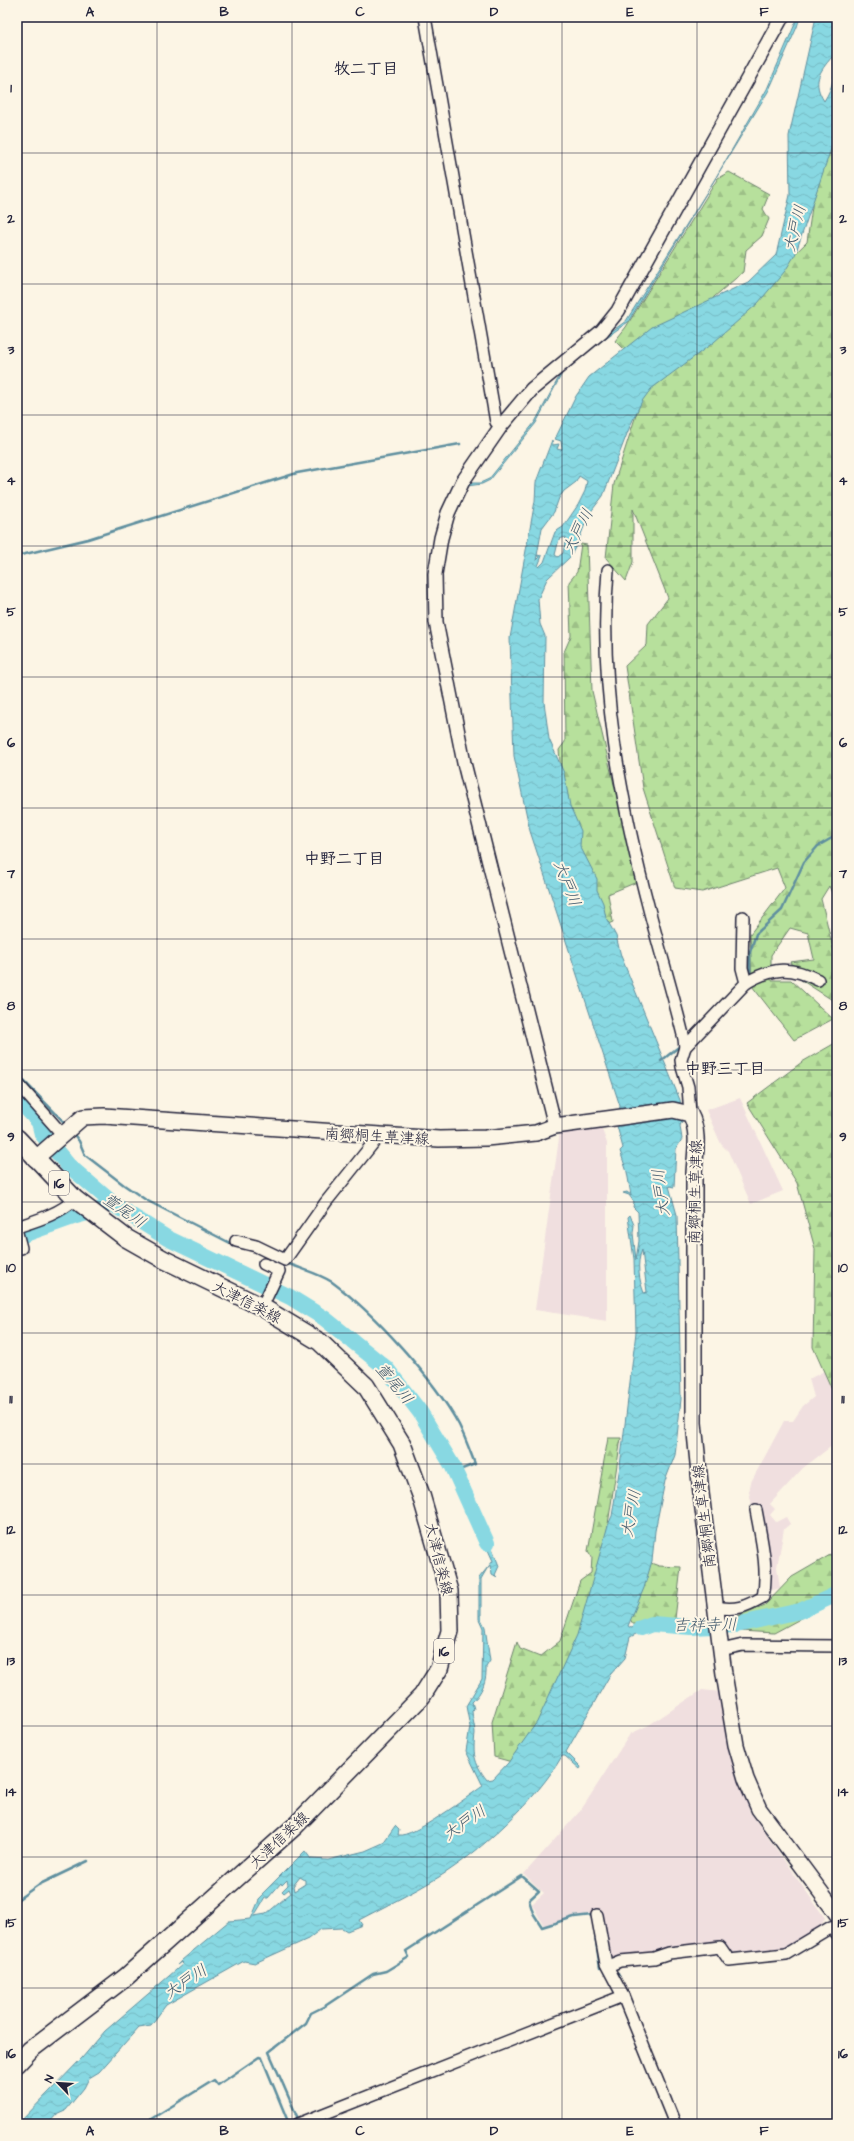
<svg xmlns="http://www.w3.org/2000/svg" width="854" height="2141" font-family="'Architects Daughter','Klee One',sans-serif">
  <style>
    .built { fill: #f0dfdf }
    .forest { fill: url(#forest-firs); stroke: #6c816c }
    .water { fill: url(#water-waves); stroke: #5f8f9f; fill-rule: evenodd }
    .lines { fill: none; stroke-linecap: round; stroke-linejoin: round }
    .stream { stroke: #5f8f9f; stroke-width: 2.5 }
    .river { stroke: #88d8e2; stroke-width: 16 }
    .minor-casing { stroke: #22223b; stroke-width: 14 }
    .tertiary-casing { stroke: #22223b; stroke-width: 16 }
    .secondary-casing { stroke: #22223b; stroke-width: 18 }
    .primary-casing { stroke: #22223b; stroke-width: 20 }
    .minor { stroke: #fcf5e5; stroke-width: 11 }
    .tertiary { stroke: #fcf5e5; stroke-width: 13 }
    .secondary { stroke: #fcf5e5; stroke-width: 15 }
    .primary { stroke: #fcf5e5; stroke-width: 17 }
    .grid { fill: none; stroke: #22223b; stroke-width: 1; stroke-opacity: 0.55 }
    .labels { text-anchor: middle; stroke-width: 4; stroke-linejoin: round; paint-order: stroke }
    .shield { fill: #fcf5e5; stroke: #63616e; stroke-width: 1 }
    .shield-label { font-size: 14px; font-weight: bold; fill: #22223b }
    .street-label { font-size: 15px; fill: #22223b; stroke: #fcf5e5 }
    .neighbourhood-label { font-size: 16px; font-weight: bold; fill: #22223b; stroke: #fcf5e5 }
    .water-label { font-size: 16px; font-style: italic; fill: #41596d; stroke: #fcf5e5 }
    .neatline { fill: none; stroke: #22223b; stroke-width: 1.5 }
    .grid-label { font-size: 13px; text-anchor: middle; font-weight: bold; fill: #22223b }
  </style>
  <defs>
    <pattern id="forest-firs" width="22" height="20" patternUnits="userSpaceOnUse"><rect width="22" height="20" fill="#b7e09c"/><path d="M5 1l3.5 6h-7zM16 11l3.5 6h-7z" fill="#9dc087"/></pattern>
    <pattern id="water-waves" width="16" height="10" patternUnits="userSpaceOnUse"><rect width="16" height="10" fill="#88d8e2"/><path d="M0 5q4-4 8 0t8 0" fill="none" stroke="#75b9c3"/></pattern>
  </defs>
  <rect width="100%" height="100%" fill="#fcf5e5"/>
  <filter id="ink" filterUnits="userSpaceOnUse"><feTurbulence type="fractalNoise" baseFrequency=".025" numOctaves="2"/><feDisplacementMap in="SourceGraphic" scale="8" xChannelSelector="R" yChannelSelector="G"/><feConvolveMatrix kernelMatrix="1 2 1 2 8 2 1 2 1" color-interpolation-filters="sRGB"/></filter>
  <g filter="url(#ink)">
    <g class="built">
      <path d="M740 1098 783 1191 751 1204 728 1151 721 1144 706 1110Z"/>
      <path d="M601 1127 607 1143V1321L535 1310 560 1131Z"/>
      <path d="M828 1369 837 1390V1442L803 1468 770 1504 775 1509 770 1515 776 1522 786 1517 790 1524 784 1529 777 1567 780 1588 763 1593 754 1515 749 1492 751 1482 784 1421H793L803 1406 814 1397 809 1379Z"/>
      <path d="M702 1690 721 1692 730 1752 750 1812 825 1918 819 1930 785 1949 731 1956 721 1942 610 1961 601 1913 574 1916 544 1926 532 1904 544 1893 524 1874 581 1810 630 1734 649 1725Z"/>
    </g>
    <g class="forest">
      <path d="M837 109V905L829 886 821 899 837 964V1003L801 980 790 962 814 959 808 933 790 928 771 955V980H791L833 1019 794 1040 752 986 750 934 785 888 777 868 702 892 675 888 643 788 625 666 647 645 648 624 668 598 633 509V562L626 581 606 558 614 484 643 393 698 348 807 242 817 172Z"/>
      <path d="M729 172 769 194 763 209 769 219 762 236 746 250 743 272 714 297 705 311 631 351 622 348 615 341 626 327 718 178Z"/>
      <path d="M581 544 587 545 592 691 637 882 608 894 613 922 603 926 563 791 559 750 565 742 564 652 571 636 569 582 577 572Z"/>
      <path d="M837 1042V1401L813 1347 815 1249 797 1183 747 1103 802 1062Z"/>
      <path d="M608 1438H621L604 1551 580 1635 540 1723 512 1762 494 1757 492 1722 517 1642 520 1649 540 1657 560 1641 580 1581 591 1573 592 1557 588 1551Z"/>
      <path d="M837 1551V1599L774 1633 740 1631 735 1617 765 1605 792 1577Z"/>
      <path d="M648 1562 659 1566 681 1567 675 1619 660 1627 633 1624 627 1614Z"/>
    </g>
    <g class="water">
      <path d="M798 17H800L797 27 769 90 628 322 566 366 536 423 490 480 482 484 467 486 468 483H480L489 479 535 422 566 364 626 321 715 179 767 89Z"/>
      <path d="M816 17H837V131L795 255 785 271 758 303 714 342 651 389 642 401 630 426 603 496 589 514 578 542 570 557 547 579 538 599 540 624 545 636 544 702 549 739 564 773 570 806 581 831 580 846 597 879V890L603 903 606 918 616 936 621 956 680 1100 683 1118 680 1126 682 1139 676 1149 674 1187 669 1186 677 1215 681 1399 675 1455 665 1481 655 1531 652 1561 644 1588 628 1626 631 1628 653 1622 664 1624 650 1627 630 1637 625 1658 610 1675 566 1752 581 1767 580 1769 565 1756H562C538 1799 481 1851 439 1877 413 1893 385 1906 359 1920L362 1925 347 1931 342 1928 321 1929 308 1939 255 1963 244 1961 166 2005 151 2025 139 2027 99 2072 89 2078 84 2088 66 2110 57 2114 48 2124H18L82 2058 105 2031 183 1964 181 1962 177 1965 182 1960 229 1921 251 1919 259 1900 263 1896 262 1894 305 1851 311 1859 328 1860 365 1851 383 1843 395 1826 399 1830 398 1835C414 1838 468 1796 483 1786L466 1751 470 1727 466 1706 482 1679 483 1628 479 1619V1578L493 1561 474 1519 484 1527 499 1566 495 1575 497 1577 492 1574 491 1565 488 1567 481 1579V1619L485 1627 490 1661 486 1667C487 1680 482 1693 472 1702L474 1709 472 1711C472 1718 475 1726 475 1733 473 1753 473 1762 487 1780L493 1779 508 1763 537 1722 577 1635 608 1525 612 1516 620 1466 636 1332 634 1259 628 1217 630 1215 634 1225 633 1233 636 1260 639 1241 638 1212 633 1207 634 1202 629 1195 623 1193 627 1192 631 1195 627 1172 620 1151 623 1148 617 1126 620 1106 530 831 514 756 510 638 535 501 536 482 552 440 553 445 559 444 557 449 561 450 562 449 561 441 555 439 576 396 589 377 652 327 748 282 776 255 790 195 789 136ZM832 57C837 72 833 87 824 101 812 82 819 72 832 57ZM579 476 587 481 585 491 578 505 563 527 555 532 544 562 539 567 538 566 542 556 537 555 539 558 536 561 542 528 554 512 559 498 564 491 576 482ZM566 537 563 553 558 557 555 555 559 539ZM642 1250 647 1292 644 1293C639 1280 636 1263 642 1250ZM300 1877 305 1880V1884L294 1891 293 1886ZM287 1880 288 1885 282 1891 284 1893 289 1889 291 1893 266 1914 254 1916 265 1898H268L281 1883 282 1885Z"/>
    </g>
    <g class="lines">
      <g class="stream">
        <path d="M17 556 88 539 297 473 460 444"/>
        <path d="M750 973V952L756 934 782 910 804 862 818 846 837 835"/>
        <path d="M661 1061 681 1045"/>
        <path d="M17 1074 67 1125"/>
        <path d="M72 1132 79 1141 85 1155 124 1185 146 1200 234 1245"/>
        <path d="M287 1263C301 1269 320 1274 332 1282 374 1313 434 1379 459 1425 465 1437 470 1451 475 1464L462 1469 457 1475"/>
        <path d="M17 1900 38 1885 88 1861"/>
        <path d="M595 1935 600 1968"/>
        <path d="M618 1973 621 1982"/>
        <path d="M299 2121 269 2052 306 2023 311 2013 325 2006 373 1974 386 1971 409 1957 406 1951 522 1876 539 1891 529 1900 533 1913 542 1927 574 1917 592 1915V1918"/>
        <path d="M143 2124 214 2080 218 2085 259 2057 262 2058 289 2124"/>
      </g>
      <g class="river">
        <path d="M17 1098 39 1122 42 1134 68 1165 116 1206 167 1238 290 1297 324 1318 386 1368 420 1412 452 1465 487 1543"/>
        <path d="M17 1237 76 1216 102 1209"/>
        <path d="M641 1628 652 1624 691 1627 736 1625 800 1611 837 1594"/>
      </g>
      <defs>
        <g id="minor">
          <path d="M425 17 496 422 501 426"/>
          <path d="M608 570C598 685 621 803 650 913 661 955 674 997 684 1039L685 1047 681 1060 682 1067 688 1087 690 1114"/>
          <path d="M746 983C773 967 791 966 818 980"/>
          <path d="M685 1047 746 983 742 968 743 917"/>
          <path d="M17 1083 62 1134"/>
          <path d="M17 1227C38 1220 59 1214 75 1199"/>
          <path d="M17 1233 21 1248"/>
          <path d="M236 1241 256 1246 285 1260 326 1202 378 1137"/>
          <path d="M262 1307 279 1271 264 1264"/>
          <path d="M715 1607C736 1611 745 1607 763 1597 769 1570 761 1538 756 1510"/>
          <path d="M721 1650 743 1645 837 1646"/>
          <path d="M597 1915 606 1964 623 1996 675 2124"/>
          <path d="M608 1966 620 1961 654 1958 669 1953 720 1947 729 1960 786 1954 831 1927 837 1935"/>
          <path d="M298 2124 623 1996"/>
        </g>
        <path id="tertiary" d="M555 1126 464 763 436 622 435 574 441 538 448 513 463 481 501 426 532 389 602 331 618 311 782 17"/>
        <path id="secondary" d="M35 1159 83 1117 104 1116 439 1139 486 1138 536 1133 555 1126 673 1110 690 1114C700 1132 695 1154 694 1173V1423L701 1493 724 1674 736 1745 746 1779 759 1809 837 1914"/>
        <path id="primary" d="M17 1138 75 1199 126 1238 163 1259 262 1307 320 1342 366 1386 402 1444 421 1495 449 1591 450 1631 439 1669 422 1696 294 1827 126 1977 30 2050 17 2064"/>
      </defs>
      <use href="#minor" class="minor-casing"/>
      <use href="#tertiary" class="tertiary-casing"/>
      <use href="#secondary" class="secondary-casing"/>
      <use href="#primary" class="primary-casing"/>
      <use href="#minor" class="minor"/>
      <use href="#tertiary" class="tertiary"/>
      <use href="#secondary" class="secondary"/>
      <use href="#primary" class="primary"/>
    </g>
  </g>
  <path class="grid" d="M157 17V2124M292 17V2124M427 17V2124M562 17V2124M697 17V2124M17 153H837M17 284H837M17 415H837M17 546H837M17 677H837M17 808H837M17 939H837M17 1070H837M17 1202H837M17 1333H837M17 1464H837M17 1595H837M17 1726H837M17 1857H837M17 1988H837"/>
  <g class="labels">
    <g class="shield">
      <rect x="49" y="1171" width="20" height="24" rx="3"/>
      <rect x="434" y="1639" width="20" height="24" rx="3"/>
    </g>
    <g class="shield-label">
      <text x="59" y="1188">16</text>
      <text x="444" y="1656">16</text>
    </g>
    <g class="street-label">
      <text transform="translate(377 1136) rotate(3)" y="5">南郷桐生草津線</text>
      <text transform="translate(695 1192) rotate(-89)" y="5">南郷桐生草津線</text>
      <text transform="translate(247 1302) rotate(27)" y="5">大津信楽線</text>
      <text transform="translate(704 1516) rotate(-97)" y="5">南郷桐生草津線</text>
      <text transform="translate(439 1559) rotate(76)" y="5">大津信楽線</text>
      <text transform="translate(279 1840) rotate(-43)" y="5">大津信楽線</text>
    </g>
    <g class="neighbourhood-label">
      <text x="366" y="74">牧二丁目</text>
      <text x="344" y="864">中野二丁目</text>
      <text x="725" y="1074">中野三丁目</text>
    </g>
    <g class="water-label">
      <text transform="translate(794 228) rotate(-76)" y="6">大戸川</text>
      <text transform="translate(577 531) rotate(-63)" y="6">大戸川</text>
      <text transform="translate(568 883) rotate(69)" y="6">大戸川</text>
      <text transform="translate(660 1193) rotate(-97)" y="6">大戸川</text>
      <text transform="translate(125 1210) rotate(35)" y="6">萱尾川</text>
      <text transform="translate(395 1383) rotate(50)" y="6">萱尾川</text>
      <text transform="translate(630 1513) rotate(-80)" y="6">大戸川</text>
      <text transform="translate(705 1624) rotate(-1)" y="6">吉祥寺川</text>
      <text transform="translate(464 1822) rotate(-35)" y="6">大戸川</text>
      <text transform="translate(185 1981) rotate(-34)" y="6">大戸川</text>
    </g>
  </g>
  <rect width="854" height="2141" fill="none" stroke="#fcf5e5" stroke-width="44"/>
  <g transform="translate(58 2083) rotate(295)" stroke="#fcf5e5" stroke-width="3" paint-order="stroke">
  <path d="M0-3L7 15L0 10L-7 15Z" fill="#22223b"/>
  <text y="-6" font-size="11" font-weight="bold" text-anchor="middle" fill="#22223b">N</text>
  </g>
  <rect x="22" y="22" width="810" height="2097" class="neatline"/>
  <g class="grid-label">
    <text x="90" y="16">A</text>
    <text x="224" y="16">B</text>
    <text x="360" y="16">C</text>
    <text x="494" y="16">D</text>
    <text x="630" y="16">E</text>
    <text x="764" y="16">F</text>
    <text x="11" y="92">1</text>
    <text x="843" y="92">1</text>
    <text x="11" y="223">2</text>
    <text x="843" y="223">2</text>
    <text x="11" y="354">3</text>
    <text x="843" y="354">3</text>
    <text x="11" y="485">4</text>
    <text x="843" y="485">4</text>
    <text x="11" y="616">5</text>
    <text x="843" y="616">5</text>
    <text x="11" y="747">6</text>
    <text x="843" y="747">6</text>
    <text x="11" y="878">7</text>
    <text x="843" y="878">7</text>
    <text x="11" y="1010">8</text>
    <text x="843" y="1010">8</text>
    <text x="11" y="1141">9</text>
    <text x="843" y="1141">9</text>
    <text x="11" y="1272">10</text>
    <text x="843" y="1272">10</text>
    <text x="11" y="1403">11</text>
    <text x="843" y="1403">11</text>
    <text x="11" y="1534">12</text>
    <text x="843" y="1534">12</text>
    <text x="11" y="1665">13</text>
    <text x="843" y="1665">13</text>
    <text x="11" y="1796">14</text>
    <text x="843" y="1796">14</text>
    <text x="11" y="1927">15</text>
    <text x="843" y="1927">15</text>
    <text x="11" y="2058">16</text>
    <text x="843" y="2058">16</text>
    <text x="90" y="2135">A</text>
    <text x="224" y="2135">B</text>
    <text x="360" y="2135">C</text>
    <text x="494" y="2135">D</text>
    <text x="630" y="2135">E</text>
    <text x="764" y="2135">F</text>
  </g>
</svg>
